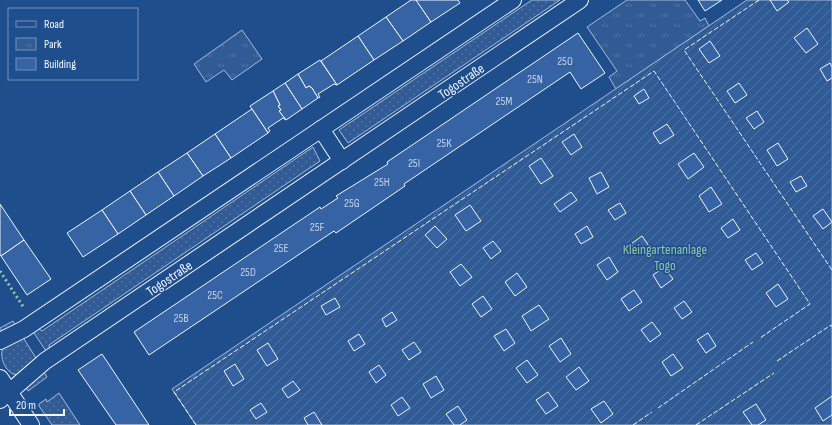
<svg xmlns="http://www.w3.org/2000/svg" width="832" height="425" font-family="'Sofia Sans Condensed',sans-serif">
  <style>
    .grass { fill: url(#grass-dots); stroke: #a8bbd7 }
    .park { fill: url(#park-tufts); stroke: #a8bbd7 }
    .garden { fill: url(#garden-furrows); stroke: #a8bbd7 }
    .building { fill: #3563a3; stroke: #f2f6ff }
    .lines { fill: none; stroke-linecap: round; stroke-linejoin: round }
    .street-casing { stroke: #f2f6ff; stroke-width: 18 }
    .street { stroke: #1f4e8c; stroke-width: 16 }
    .hedge { stroke: #97c8a6; stroke-width: 3; stroke-dasharray: 2 3; stroke-linecap: butt }
    .fence { stroke: #f2f6ff; stroke-width: 1; stroke-dasharray: 5 2; stroke-linecap: butt }
    .labels { text-anchor: middle; stroke-width: 3; stroke-linejoin: round; paint-order: stroke }
    .number-label { font-size: 12px; fill: #c3d1e8 }
    .street-label { font-size: 14px; fill: #f2f6ff; stroke: #1f4e8c }
    .park-label { font-size: 14px; fill: #97c8a6; stroke: #1f4e8c }
  </style>
  <defs>
    <pattern id="grass-dots" width="8" height="8" patternUnits="userSpaceOnUse"><rect width="8" height="8" fill="#305b95"/><path d="M2 2h.1M6 6h.1" fill="none" stroke="#4e73a5" stroke-width="1.8" stroke-linecap="round"/></pattern>
    <pattern id="park-tufts" width="24" height="20" patternUnits="userSpaceOnUse"><rect width="24" height="20" fill="#305b95"/><path d="M3 7l-1-3M5 7V3M7 7l1-3M15 17l-1-3M17 17v-4M19 17l1-3" fill="none" stroke="#4e73a5"/></pattern>
    <pattern id="garden-furrows" width="10" height="10" patternUnits="userSpaceOnUse"><rect width="10" height="10" fill="#305b95"/><path d="M-1 1l2-2M0 10L10 0M9 11l2-2" fill="none" stroke="#4e73a5"/></pattern>
  </defs>
  <rect width="100%" height="100%" fill="#1f4e8c"/>
  <g class="grass">
    <path d="M532 0H560L348 143 339 130Z"/>
    <path d="M313 147 320 161 49 345 50 352 48 354 32 330 36 327 42 331Z"/>
    <path d="M13 321 17 329 0 339V328Z"/>
    <path d="M22 336 38 361C33 365 26 371 20 374 9 378 0 361 2 351 5 345 16 340 22 336Z"/>
    <path d="M42 369 47 377 28 391 26 387Z"/>
    <path d="M59 393 80 425H52L39 406V404L46 399 47 402Z"/>
  </g>
  <g class="park">
    <path d="M627 0H685L700 21 705 18 709 26 616 89 609 77 617 71 587 27Z"/>
    <path d="M242 30 262 59 232 80 224 70 206 82 194 64Z"/>
  </g>
  <path class="garden" d="M747 0H832V425H196L172 389Z"/>
  <g class="building">
    <path d="M411 0H416L431 22 403 41 386 17Z"/>
    <path d="M416 0H458L460 3 431 22Z"/>
    <path d="M698 0H722L705 11Z"/>
    <path d="M770 0H787L789 2 777 11Z"/>
    <path d="M386 17 403 41 374 60 358 36Z"/>
    <path d="M807 28 818 44 806 53 794 38Z"/>
    <path d="M578 33 605 73 581 89 570 72 404 184 405 186 336 233 334 231 149 355 134 332 320 207 321 209 338 198 336 196 388 164 387 162Z"/>
    <path d="M358 36 374 60 337 85 321 61Z"/>
    <path d="M710 41 720 56 709 63 699 49Z"/>
    <path d="M320 60 337 85 334 84 318 94 320 97 318 98 312 88 309 86 306 88 298 74Z"/>
    <path d="M830 63 832 67V78L827 81 820 69Z"/>
    <path d="M298 74 306 88 309 86 312 88 318 98 302 109 285 83Z"/>
    <path d="M285 83 302 109 286 120 279 111 281 110 278 106 280 105 273 91Z"/>
    <path d="M739 83 747 95 735 103 727 91Z"/>
    <path d="M644 89 649 98 639 104 634 96Z"/>
    <path d="M273 91 280 105 278 106 281 110 279 111 286 120 283 118 268 128 270 131 268 133 250 106Z"/>
    <path d="M252 109 268 133 231 158 215 134Z"/>
    <path d="M757 111 764 122 754 129 746 118Z"/>
    <path d="M667 124 674 135 660 144 653 133Z"/>
    <path d="M215 134 231 158 203 176 187 153Z"/>
    <path d="M574 134 582 147 571 155 562 142Z"/>
    <path d="M778 143 788 159 777 166 767 150Z"/>
    <path d="M187 153 203 176 174 196 158 172Z"/>
    <path d="M694 153 704 167 688 179 678 164Z"/>
    <path d="M541 158 553 176 541 184 529 166Z"/>
    <path d="M158 172 174 196 146 215 130 191Z"/>
    <path d="M601 172 609 187 597 194 589 178Z"/>
    <path d="M801 176 807 186 796 192 790 182Z"/>
    <path d="M711 187 722 204 709 212 699 196Z"/>
    <path d="M130 191 146 215 118 234 102 210Z"/>
    <path d="M571 192 577 200 560 212 554 204Z"/>
    <path d="M620 203 626 213 615 220 608 210Z"/>
    <path d="M0 204 24 240 1 256 0 254Z"/>
    <path d="M470 205 481 221 466 231 455 215Z"/>
    <path d="M823 209 832 222 823 229 813 216Z"/>
    <path d="M102 210 118 234 83 257 67 233Z"/>
    <path d="M733 219 740 230 728 238 721 228Z"/>
    <path d="M435 226 447 239 437 248 425 235Z"/>
    <path d="M587 226 593 237 581 244 575 234Z"/>
    <path d="M642 236 649 246 638 253 631 244Z"/>
    <path d="M24 240 51 279 27 295 1 256Z"/>
    <path d="M493 241 501 251 491 259 483 248Z"/>
    <path d="M756 253 763 263 752 270 745 260Z"/>
    <path d="M609 257 618 272 607 280 597 265Z"/>
    <path d="M461 264 472 277 460 286 450 272Z"/>
    <path d="M664 267 673 279 661 288 653 275Z"/>
    <path d="M517 273 527 287 515 296 505 282Z"/>
    <path d="M778 284 788 299 776 307 766 293Z"/>
    <path d="M634 290 642 302 629 311 621 299Z"/>
    <path d="M483 296 492 309 481 317 472 304Z"/>
    <path d="M335 298 340 307 326 315 321 306Z"/>
    <path d="M684 301 692 312 682 319 674 308Z"/>
    <path d="M539 305 549 319 531 331 522 316Z"/>
    <path d="M392 312 397 320 386 327 382 319Z"/>
    <path d="M652 322 661 334 650 342 641 330Z"/>
    <path d="M506 329 515 343 504 351 494 336Z"/>
    <path d="M708 333 716 346 706 353 697 340Z"/>
    <path d="M359 334 365 344 354 351 348 341Z"/>
    <path d="M561 338 571 354 560 362 549 346Z"/>
    <path d="M414 342 421 352 409 360 402 350Z"/>
    <path d="M268 343 278 359 267 366 257 350Z"/>
    <path d="M102 354 110 366 149 425H116L78 370Z"/>
    <path d="M673 354 683 368 671 376 662 362Z"/>
    <path d="M527 360 538 375 527 383 516 368Z"/>
    <path d="M235 364 244 379 233 386 224 371Z"/>
    <path d="M379 365 386 375 376 383 369 372Z"/>
    <path d="M579 367 589 381 576 390 566 377Z"/>
    <path d="M436 376 444 390 431 398 423 384Z"/>
    <path d="M293 381 300 390 288 398 282 389Z"/>
    <path d="M548 392 558 406 546 414 536 400Z"/>
    <path d="M832 396V415L823 421 815 408Z"/>
    <path d="M402 397 410 408 398 416 391 405Z"/>
    <path d="M604 401 613 414 601 423 591 409Z"/>
    <path d="M261 403 267 412 256 419 250 410Z"/>
    <path d="M756 404 766 420 758 425H752L743 412Z"/>
    <path d="M458 406 467 420 460 425H454L446 414Z"/>
    <path d="M314 412 322 425H308L304 418Z"/>
  </g>
  <g class="lines">
    <defs>
      <g id="street">
        <path d="M321 129 342 161"/>
        <path d="M0 341 24 329 513 0"/>
        <path d="M0 378 31 425"/>
        <path d="M0 400 45 361 580 0"/>
      </g>
    </defs>
    <use href="#street" class="street-casing"/>
    <use href="#street" class="street"/>
    <path class="hedge" d="M0 271 24 308"/>
    <g class="fence">
      <path d="M759 0 684 50 832 270"/>
      <path d="M777 361 831 325 832 327"/>
      <path d="M658 408 753 342"/>
      <path d="M196 425 174 392 654 71 810 304 760 338"/>
      <path d="M633 425 652 412"/>
      <path d="M696 425 774 373"/>
    </g>
  </g>
  <g class="labels">
    <g class="number-label">
      <text x="565" y="65">25O</text>
      <text x="535" y="83">25N</text>
      <text x="504" y="105">25M</text>
      <text x="444" y="147">25K</text>
      <text x="414" y="167">25I</text>
      <text x="382" y="186">25H</text>
      <text x="352" y="207">25G</text>
      <text x="317" y="231">25F</text>
      <text x="281" y="252">25E</text>
      <text x="248" y="276">25D</text>
      <text x="215" y="299">25C</text>
      <text x="181" y="322">25B</text>
    </g>
    <g class="street-label">
      <text transform="translate(461 81) rotate(-34)" y="5">Togostraße</text>
      <text transform="translate(169 278) rotate(-34)" y="5">Togostraße</text>
    </g>
    <g class="park-label">
      <text x="665" y="254">Kleingartenanlage<tspan x="665" dy="16">Togo</tspan></text>
    </g>
  </g>
  <rect x="8" y="8" width="130" height="72" fill="#1f4e8c" stroke="#7391ba"/>
  <rect x="16" y="21" width="20" height="6" fill="#1f4e8c" stroke="#7391ba"/>
  <text x="44" y="28" font-size="12" fill="#f2f6ff">Road</text>
  <rect x="16" y="38" width="20" height="12" fill="url(#park-tufts)" stroke="#7391ba"/>
  <text x="44" y="48" font-size="12" fill="#f2f6ff">Park</text>
  <rect x="16" y="58" width="20" height="12" fill="#3563a3" stroke="#7391ba"/>
  <text x="44" y="68" font-size="12" fill="#f2f6ff">Building</text>
  <path d="M10 409v6h54v-6" fill="none" stroke="#f2f6ff" stroke-width="2"/>
  <text x="16" y="409" font-size="12" fill="#f2f6ff" stroke="#1f4e8c" stroke-width="3" paint-order="stroke">20 m</text>
</svg>
